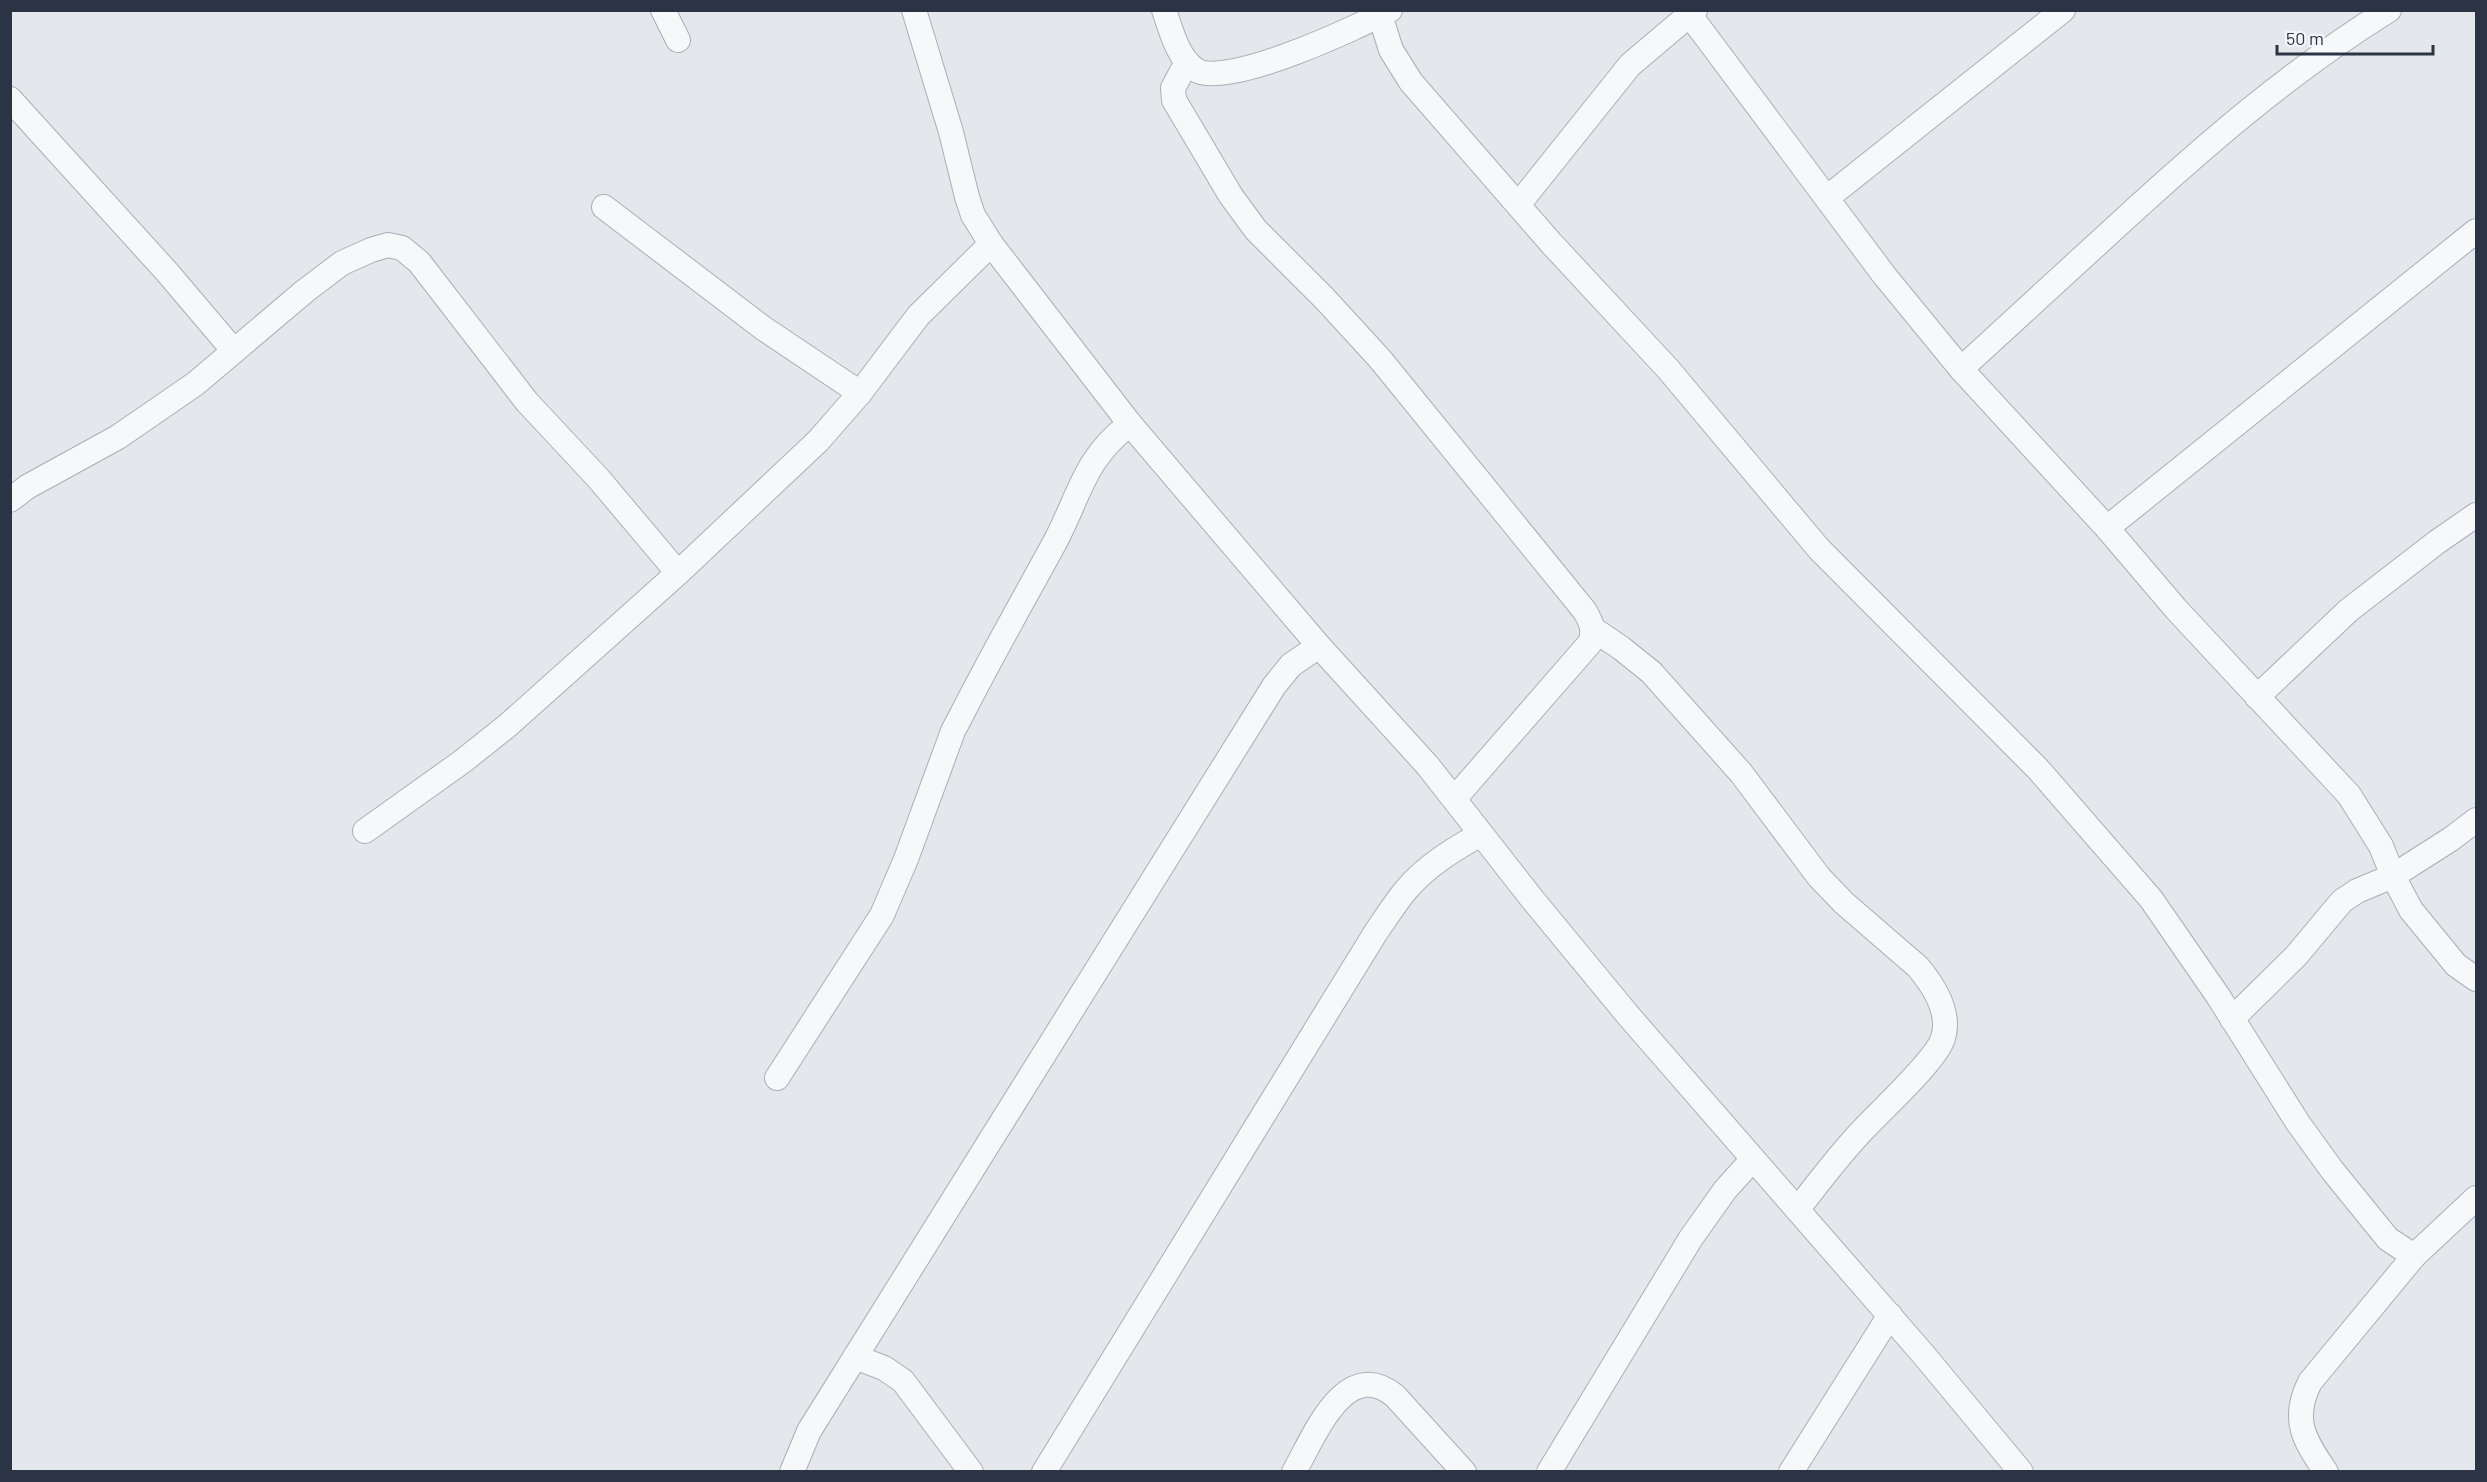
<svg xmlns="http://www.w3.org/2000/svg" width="2487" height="1482" font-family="Barlow,sans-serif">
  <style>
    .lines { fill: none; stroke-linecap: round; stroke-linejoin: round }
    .minor-casing { stroke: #a9aeb7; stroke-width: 26 }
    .minor { stroke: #f7f8fa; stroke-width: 24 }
  </style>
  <rect width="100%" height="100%" fill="#e4e7ec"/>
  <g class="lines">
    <defs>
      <g id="minor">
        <path d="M663 10 678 40"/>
        <path d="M914 10 951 132 967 197 973 215 991 244 1130 424 1319 646 1428 766 1533 900 1627 1014 1923 1354 2021 1472"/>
        <path d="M1164 10C1171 30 1178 59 1196 70 1226 89 1358 27 1390 10"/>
        <path d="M1689 14 1884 275 1961 369 2107 528 2176 609 2349 795 2381 846 2393 876 2411 910 2456 965 2476 979"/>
        <path d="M1380 15 1391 50 1411 82 1551 243 1668 369 1819 549 2038 769 2151 899 2218 996 2298 1123 2332 1170 2388 1239 2414 1256"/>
        <path d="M1187 62 1173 88 1174 100 1231 196 1256 230 1325 299 1380 359 1584 610C1591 621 1595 630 1590 643L1455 798"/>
        <path d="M10 99 167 272 234 351"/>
        <path d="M1828 197 2063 10"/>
        <path d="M1518 205 1630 65 1695 10"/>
        <path d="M604 207 763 328 860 393"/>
        <path d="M1961 369C2013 321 2066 273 2118 225 2203 147 2290 71 2389 10"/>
        <path d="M10 500 27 487 118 437 195 384 305 291 342 263 371 250 388 245 402 248 419 262 527 402 598 478 678 573"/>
        <path d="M2107 528 2476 231"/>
        <path d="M1593 629 1621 648 1651 672 1741 773 1819 877 1844 903 1918 967C1933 985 1951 1013 1943 1038 1937 1060 1877 1114 1859 1134 1837 1158 1817 1184 1798 1209"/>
        <path d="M2257 697 2349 610 2437 542 2476 515"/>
        <path d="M365 831 463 761 507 726 678 573 818 441 860 393 918 316 991 244"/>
        <path d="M2232 1019 2296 956 2342 901 2357 891 2393 876 2451 839 2476 820"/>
        <path d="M777 1078 882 915 906 859 953 731 963 712C992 655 1024 599 1055 542 1080 495 1084 458 1130 424"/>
        <path d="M855 1357 884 1368 903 1381 971 1472"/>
        <path d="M792 1472 809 1431 1274 686 1291 665 1319 646"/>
        <path d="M1044 1472 1376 932C1386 918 1395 903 1406 890 1426 866 1454 849 1481 834"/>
        <path d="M1294 1472C1314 1437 1345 1355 1395 1396L1464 1472"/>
        <path d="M1549 1472 1691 1238 1725 1190 1753 1159"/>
        <path d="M1791 1472 1890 1315"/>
        <path d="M2326 1472C2304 1440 2291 1419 2310 1382L2414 1256 2476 1198"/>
      </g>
    </defs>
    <use href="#minor" class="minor-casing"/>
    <use href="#minor" class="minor"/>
  </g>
  <rect width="2487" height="1482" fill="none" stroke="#2b3445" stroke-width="24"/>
  <path d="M2277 45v9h156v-9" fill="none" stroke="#2b3445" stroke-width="3"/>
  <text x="2286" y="45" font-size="18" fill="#2b3445" stroke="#f4f6f9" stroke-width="4.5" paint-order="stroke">50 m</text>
</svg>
